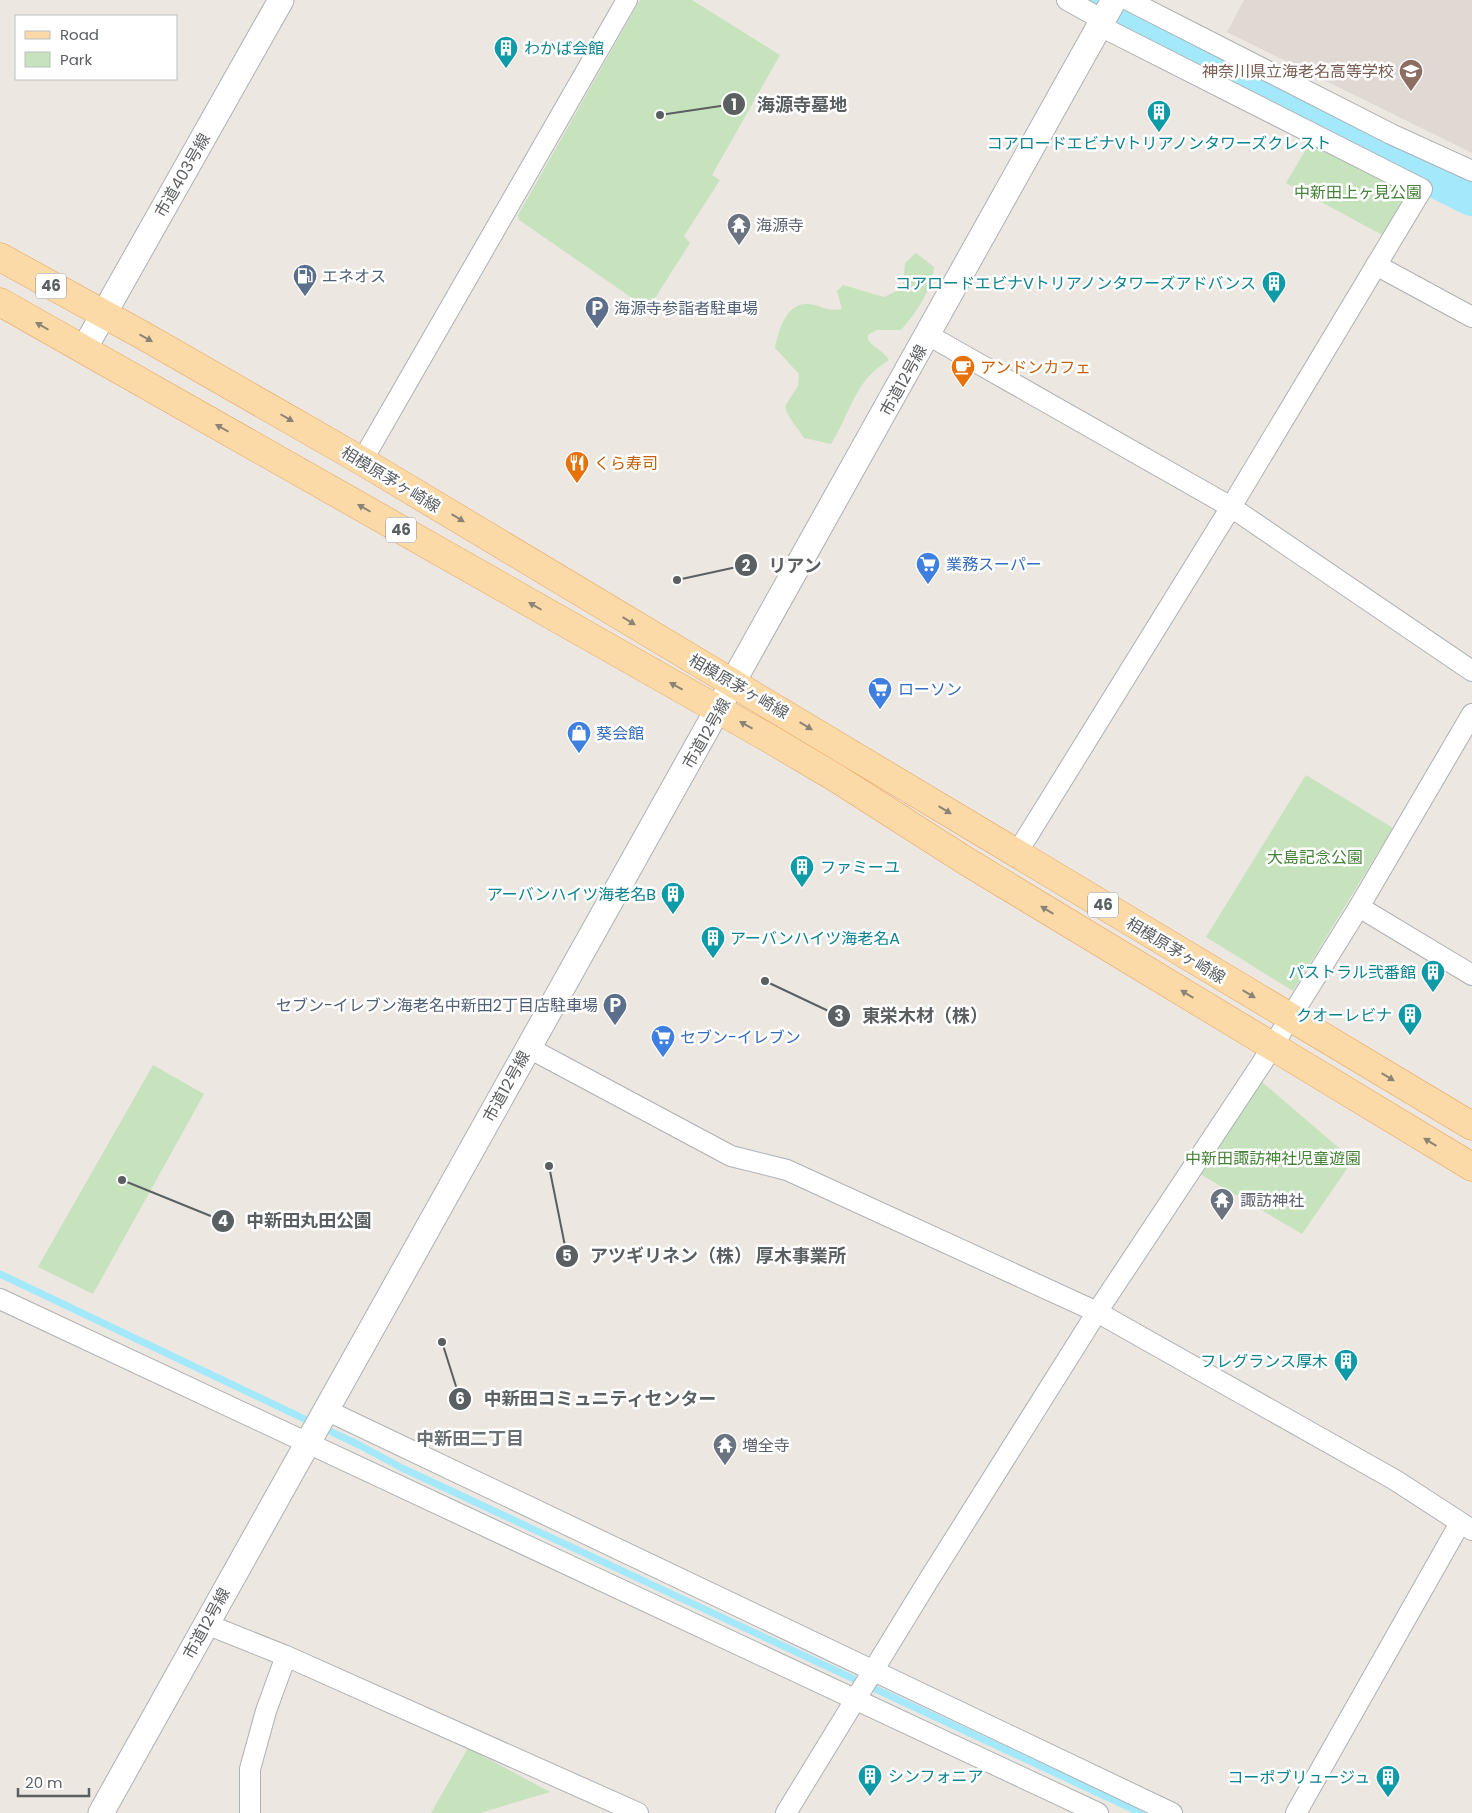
<svg xmlns="http://www.w3.org/2000/svg" width="1472" height="1813" font-family="Poppins,'Noto Sans JP',sans-serif">
  <style>
    .education { fill: #dfd8d3 }
    .green { fill: #c7e3be }
    .lines { fill: none; stroke-linecap: round; stroke-linejoin: round }
    .stream { stroke: #a3e9fb; stroke-width: 7 }
    .river { stroke: #a3e9fb; stroke-width: 42 }
    .minor-casing { stroke: #adb1b4; stroke-width: 22 }
    .tertiary-casing { stroke: #adb1b4; stroke-width: 27 }
    .primary-casing { stroke: #eba15c; stroke-width: 29 }
    .minor { stroke: #fff; stroke-width: 20 }
    .tertiary { stroke: #fff; stroke-width: 25 }
    .primary { stroke: #fbdaa7; stroke-width: 28 }
    .oneway { fill: #8a8477 }
    .labels { text-anchor: middle; stroke-width: 5; stroke-linejoin: round; paint-order: stroke }
    .shield { fill: #fff; stroke: #8c8f91; stroke-width: 1 }
    .shield-label { font-size: 15px; font-weight: bold; fill: #5a5f62 }
    .culture-label { font-size: 16px; fill: #0d838f; stroke: #fff; text-anchor: end }
    .education-label { font-size: 16px; fill: #785e54; stroke: #fff; text-anchor: end }
    .street-label { font-size: 16px; fill: #5a5f62; stroke: #fff }
    .park-label { font-size: 16px; fill: #468238; stroke: #fff }
    .worship-label { font-size: 16px; fill: #5b616d; stroke: #fff; text-anchor: start }
    .service-label { font-size: 16px; fill: #4e5e75; stroke: #fff; text-anchor: start }
    .food-label { font-size: 16px; fill: #c56008; stroke: #fff; text-anchor: start }
    .shop-label { font-size: 16px; fill: #366cbe; stroke: #fff; text-anchor: start }
    .neighbourhood-label { font-size: 18px; font-weight: bold; fill: #6b7174; stroke: #fff }
    .leader { fill: none; stroke: #5a5f62; stroke-width: 2 }
    .callout-dot { fill: #5a5f62; stroke: #fff; stroke-width: 2 }
    .mark-label { font-size: 15px; text-anchor: middle; font-weight: bold; fill: #fff }
    .callout-label { font-size: 18px; text-anchor: middle; font-weight: bold; fill: #5a5f62; stroke: #fff; stroke-width: 5; stroke-linejoin: round; paint-order: stroke }
  </style>
  <rect width="100%" height="100%" fill="#ece7e1"/>
  <path class="education" d="M1244 0H1472V153L1227 32Z"/>
  <g class="green">
    <path d="M640 0H692L780 55 712 175 720 180 684 236 690 243 648 309 519 220 518 215Z"/>
    <path d="M1312 139 1405 187 1408 196 1384 236 1286 183Z"/>
    <path d="M916 253 934 267C932 290 916 313 901 330H876L868 335V340C874 348 885 352 889 360 884 364 878 367 873 372 853 391 846 421 831 444L804 438C798 428 787 417 785 406L798 386 799 374 775 348C778 332 786 302 808 304 822 305 826 312 842 309L837 291 843 285 884 297 903 288 905 263Z"/>
    <path d="M1306 775 1393 828 1293 991 1206 937Z"/>
    <path d="M153 1065 204 1094 93 1294 38 1267Z"/>
    <path d="M1261 1081 1353 1160 1302 1234 1200 1174Z"/>
    <path d="M468 1748 550 1792 480 1813H431Z"/>
  </g>
  <g class="lines">
    <path class="stream" d="M0 1274 359 1445 402 1468 1141 1813"/>
    <path class="river" d="M1097 0 1174 44 1472 195"/>
    <defs>
      <g id="minor">
        <path d="M1067 0 1103 20"/>
        <path d="M1128 0 1391 134 1472 171"/>
        <path d="M1376 265 1472 317"/>
        <path d="M928 335 1231 507 1472 671"/>
        <path d="M362 461 627 0"/>
        <path d="M1017 853 1231 507 1422 189 1100 26"/>
        <path d="M1359 907 1472 975"/>
        <path d="M527 1047 731 1156 787 1170 1097 1312 1395 1480 1472 1530"/>
        <path d="M0 1299 1098 1813"/>
        <path d="M326 1410 1172 1813"/>
        <path d="M206 1624 286 1656 638 1813"/>
        <path d="M250 1813V1769L266 1711 286 1656"/>
        <path d="M786 1813 928 1581 1097 1312 1262 1063 1359 907 1472 714"/>
        <path d="M1296 1813 1460 1523"/>
      </g>
      <g id="tertiary">
        <path d="M84 349 281 0"/>
        <path d="M101 1813 1114 0"/>
      </g>
      <g id="primary">
        <path d="M0 257 144 336 362 461 1472 1126"/>
        <path d="M0 302 770 739 836 778 966 861 1472 1167"/>
      </g>
    </defs>
    <use href="#minor" class="minor-casing"/>
    <use href="#tertiary" class="tertiary-casing"/>
    <use href="#primary" class="primary-casing"/>
    <use href="#minor" class="minor"/>
    <use href="#tertiary" class="tertiary"/>
    <use href="#primary" class="primary"/>
  </g>
  <defs><path id="oneway-solid" d="M-6-.8H1V-3.2L6.5 0L1 3.2V.8H-6Z" transform="scale(1.25)"/></defs>
  <g class="oneway">
    <use href="#oneway-solid" transform="translate(42 326) rotate(-150)"/>
    <use href="#oneway-solid" transform="translate(146 338) rotate(29)"/>
    <use href="#oneway-solid" transform="translate(287 418) rotate(30)"/>
    <use href="#oneway-solid" transform="translate(222 428) rotate(-150)"/>
    <use href="#oneway-solid" transform="translate(364 508) rotate(-150)"/>
    <use href="#oneway-solid" transform="translate(458 518) rotate(31)"/>
    <use href="#oneway-solid" transform="translate(535 606) rotate(-150)"/>
    <use href="#oneway-solid" transform="translate(629 621) rotate(31)"/>
    <use href="#oneway-solid" transform="translate(676 686) rotate(-151)"/>
    <use href="#oneway-solid" transform="translate(746 725) rotate(-151)"/>
    <use href="#oneway-solid" transform="translate(806 726) rotate(31)"/>
    <use href="#oneway-solid" transform="translate(945 810) rotate(31)"/>
    <use href="#oneway-solid" transform="translate(1047 910) rotate(-149)"/>
    <use href="#oneway-solid" transform="translate(1187 994) rotate(-149)"/>
    <use href="#oneway-solid" transform="translate(1249 994) rotate(31)"/>
    <use href="#oneway-solid" transform="translate(1388 1077) rotate(31)"/>
    <use href="#oneway-solid" transform="translate(1430 1142) rotate(-149)"/>
  </g>
  <defs>
    <symbol id="building-pin" viewBox="-11 -11 22 30"><path d="M0 17L-7.5 6A9.5 9.5 0 1 1 7.5 6Z" fill="#0f9aa8" stroke="#fff"/><path d="M-4-6H4V6H1V3H-1V6H-4ZM-2.5-4.3h1.7v1.8h-1.7ZM.8-4.3h1.7v1.8H.8ZM-2.5-1h1.7V.8h-1.7ZM.8-1h1.7V.8H.8Z" fill="#fff"/></symbol>
    <symbol id="school-pin" viewBox="-11 -11 22 30"><path d="M0 17L-7.5 6A9.5 9.5 0 1 1 7.5 6Z" fill="#8d6e63" stroke="#fff"/><path d="M0-5L7-2L0 1L-7-2ZM-4 1L0 2.5L4 1V4Q0 6-4 4Z" fill="#fff"/></symbol>
    <symbol id="temple-pin" viewBox="-11 -11 22 30"><path d="M0 17L-7.5 6A9.5 9.5 0 1 1 7.5 6Z" fill="#6b7280" stroke="#fff"/><path d="M0-6L5-2H3V0L6.5 2.5H4V6H1.5V3h-3V6H-4V2.5H-6.5L-3 0V-2H-5Z" fill="#fff"/></symbol>
    <symbol id="fuel-pin" viewBox="-11 -11 22 30"><path d="M0 17L-7.5 6A9.5 9.5 0 1 1 7.5 6Z" fill="#5c6f8a" stroke="#fff"/><path d="M-5.5-6h7V0h2V4h1.3V-2.5L3-4.5l.8-.8L6-3V5H2.5V1h-1V6h-7ZM-4.2-4.7v3.2H.2V-4.7Z" fill="#fff"/></symbol>
    <symbol id="parking-pin" viewBox="-11 -11 22 30"><path d="M0 17L-7.5 6A9.5 9.5 0 1 1 7.5 6Z" fill="#5c6f8a" stroke="#fff"/><path d="M-3.5-5.5H1a3.5 3.5 0 0 1 0 7H-1V5.5H-3.5ZM-1-3.4V-.6H.8a1.4 1.4 0 0 0 0-2.8Z" fill="#fff"/></symbol>
    <symbol id="cafe-pin" viewBox="-11 -11 22 30"><path d="M0 17L-7.5 6A9.5 9.5 0 1 1 7.5 6Z" fill="#e8710a" stroke="#fff"/><path d="M-5.5-4.5H6V0H3Q3 3.5 0 3.5H-2.5Q-5.5 3.5-5.5 0ZM3-3.2v2h1.7v-2ZM-6 4.5H4V6H-6Z" fill="#fff"/></symbol>
    <symbol id="restaurant-pin" viewBox="-11 -11 22 30"><path d="M0 17L-7.5 6A9.5 9.5 0 1 1 7.5 6Z" fill="#e8710a" stroke="#fff"/><path d="M-5-6h1v4h1v-4h1v4h1v-4h1v5L-1.5 .5V6h-2V.5L-5-1ZM5-6V6H3V1.5H1.5Q1.5-4 5-6Z" fill="#fff"/></symbol>
    <symbol id="supermarket-pin" viewBox="-11 -11 22 30"><path d="M0 17L-7.5 6A9.5 9.5 0 1 1 7.5 6Z" fill="#3f7fe0" stroke="#fff"/><path d="M-6-5.5h2.5l.6 2H6L4.5 2H-2.5L-4.4-4H-6ZM-1.5 3.2a1.3 1.3 0 1 0 .1 0ZM3 3.2a1.3 1.3 0 1 0 .1 0Z" fill="#fff"/></symbol>
    <symbol id="shop-pin" viewBox="-11 -11 22 30"><path d="M0 17L-7.5 6A9.5 9.5 0 1 1 7.5 6Z" fill="#3f7fe0" stroke="#fff"/><path d="M-5-2.5h2.3a2.7 3.5 0 0 1 5.4 0H5L5.5 6h-11ZM-1.5-2.5h3a1.5 2.3 0 0 0-3 0Z" fill="#fff"/></symbol>
  </defs>
  <g fill-rule="evenodd">
    <use href="#building-pin" x="492" y="34" width="28" height="38"/>
    <use href="#school-pin" x="1397" y="57" width="28" height="38"/>
    <use href="#building-pin" x="1145" y="98" width="28" height="38"/>
    <use href="#temple-pin" x="725" y="211" width="28" height="38"/>
    <use href="#fuel-pin" x="291" y="262" width="28" height="38"/>
    <use href="#building-pin" x="1260" y="269" width="28" height="38"/>
    <use href="#parking-pin" x="583" y="294" width="28" height="38"/>
    <use href="#cafe-pin" x="949" y="353" width="28" height="38"/>
    <use href="#restaurant-pin" x="563" y="449" width="28" height="38"/>
    <use href="#supermarket-pin" x="914" y="550" width="28" height="38"/>
    <use href="#supermarket-pin" x="866" y="675" width="28" height="38"/>
    <use href="#shop-pin" x="565" y="719" width="28" height="38"/>
    <use href="#building-pin" x="788" y="853" width="28" height="38"/>
    <use href="#building-pin" x="659" y="880" width="28" height="38"/>
    <use href="#building-pin" x="699" y="924" width="28" height="38"/>
    <use href="#building-pin" x="1419" y="958" width="28" height="38"/>
    <use href="#parking-pin" x="601" y="991" width="28" height="38"/>
    <use href="#building-pin" x="1396" y="1001" width="28" height="38"/>
    <use href="#supermarket-pin" x="649" y="1023" width="28" height="38"/>
    <use href="#temple-pin" x="1208" y="1186" width="28" height="38"/>
    <use href="#building-pin" x="1332" y="1347" width="28" height="38"/>
    <use href="#temple-pin" x="711" y="1431" width="28" height="38"/>
    <use href="#building-pin" x="856" y="1762" width="28" height="38"/>
    <use href="#building-pin" x="1374" y="1763" width="28" height="38"/>
  </g>
  <g class="labels">
    <g class="shield">
      <rect x="36" y="273.5" width="30" height="25" rx="4"/>
      <rect x="386" y="517.5" width="30" height="25" rx="4"/>
      <rect x="1088" y="892.5" width="30" height="25" rx="4"/>
    </g>
    <g class="shield-label">
      <text x="51" y="291">46</text>
      <text x="401" y="535">46</text>
      <text x="1103" y="910">46</text>
    </g>
    <g class="culture-label">
      <text x="524" y="54" text-anchor="start">わかば会館</text>
      <text x="1159" y="149" text-anchor="middle">コアロードエビナVトリアノンタワーズクレスト</text>
      <text x="1256" y="289">コアロードエビナVトリアノンタワーズアドバンス</text>
      <text x="820" y="873" text-anchor="start">ファミーユ</text>
      <text x="656" y="900">アーバンハイツ海老名B</text>
      <text x="730" y="944" text-anchor="start">アーバンハイツ海老名A</text>
      <text x="1416" y="978">パストラル弐番館</text>
      <text x="1392" y="1021">クオーレビナ</text>
      <text x="1328" y="1367">フレグランス厚木</text>
      <text x="888" y="1782" text-anchor="start">シンフォニア</text>
      <text x="1370" y="1783">コーポブリュージュ</text>
    </g>
    <g class="education-label">
      <text x="1394" y="77">神奈川県立海老名高等学校</text>
    </g>
    <g class="street-label">
      <text transform="translate(182 175) rotate(-60)" y="6">市道403号線</text>
      <text transform="translate(903 380) rotate(-61)" y="6">市道12号線</text>
      <text transform="translate(391 479) rotate(31)" y="6">相模原茅ヶ崎線</text>
      <text transform="translate(739 686) rotate(30)" y="6">相模原茅ヶ崎線</text>
      <text transform="translate(706 733) rotate(-60)" y="6">市道12号線</text>
      <text transform="translate(1176 950) rotate(31)" y="6">相模原茅ヶ崎線</text>
      <text transform="translate(506 1086) rotate(-61)" y="6">市道12号線</text>
      <text transform="translate(206 1623) rotate(-61)" y="6">市道12号線</text>
    </g>
    <g class="park-label">
      <text x="1358" y="198">中新田上ヶ見公園</text>
      <text x="1315" y="863">大島記念公園</text>
      <text x="1273" y="1164">中新田諏訪神社児童遊園</text>
    </g>
    <g class="worship-label">
      <text x="756" y="231">海源寺</text>
      <text x="1240" y="1206">諏訪神社</text>
      <text x="742" y="1451">増全寺</text>
    </g>
    <g class="service-label">
      <text x="322" y="282">エネオス</text>
      <text x="614" y="314">海源寺参詣者駐車場</text>
      <text x="598" y="1011" text-anchor="end">セブン-イレブン海老名中新田2丁目店駐車場</text>
    </g>
    <g class="food-label">
      <text x="980" y="373">アンドンカフェ</text>
      <text x="594" y="469">くら寿司</text>
    </g>
    <g class="shop-label">
      <text x="946" y="570">業務スーパー</text>
      <text x="898" y="695">ローソン</text>
      <text x="596" y="739">葵会館</text>
      <text x="680" y="1043">セブン-イレブン</text>
    </g>
    <g class="neighbourhood-label">
      <text x="470" y="1445">中新田二丁目</text>
    </g>
  </g>
  <path class="leader" d="M660 115L734 104M677 580L746 565M765 981L839 1016M122 1180L223 1221M549 1166L567 1256M442 1342L460 1399"/>
  <g class="callout-dot">
    <circle cx="660" cy="115" r="5"/>
    <circle cx="677" cy="580" r="5"/>
    <circle cx="765" cy="981" r="5"/>
    <circle cx="122" cy="1180" r="5"/>
    <circle cx="549" cy="1166" r="5"/>
    <circle cx="442" cy="1342" r="5"/>
    <circle cx="734" cy="104" r="12"/>
    <circle cx="746" cy="565" r="12"/>
    <circle cx="839" cy="1016" r="12"/>
    <circle cx="223" cy="1221" r="12"/>
    <circle cx="567" cy="1256" r="12"/>
    <circle cx="460" cy="1399" r="12"/>
  </g>
  <g class="mark-label">
    <text x="734" y="110">1</text>
    <text x="746" y="571">2</text>
    <text x="839" y="1021">3</text>
    <text x="223" y="1226">4</text>
    <text x="567" y="1261">5</text>
    <text x="460" y="1404">6</text>
  </g>
  <g class="callout-label">
    <text x="802" y="111">海源寺墓地</text>
    <text x="795" y="572">リアン</text>
    <text x="925" y="1022">東栄木材（株）</text>
    <text x="309" y="1227">中新田丸田公園</text>
    <text x="718" y="1262">アツギリネン（株） 厚木事業所</text>
    <text x="600" y="1405">中新田コミュニティセンター</text>
  </g>
  <rect x="15" y="15" width="162" height="65" fill="#ffffff" stroke="#bdbfc0"/>
  <rect x="25" y="31" width="25" height="8" fill="#fbdaa7" stroke="#bdbfc0"/>
  <text x="60" y="40" font-size="15" fill="#5a5f62">Road</text>
  <rect x="25" y="52" width="25" height="15" fill="#c7e3be" stroke="#bdbfc0"/>
  <text x="60" y="65" font-size="15" fill="#5a5f62">Park</text>
  <path d="M18 1788v8h71v-8" fill="none" stroke="#5a5f62" stroke-width="2.5"/>
  <text x="25" y="1788" font-size="15" fill="#5a5f62" stroke="#ffffff" stroke-width="4" paint-order="stroke">20 m</text>
</svg>
